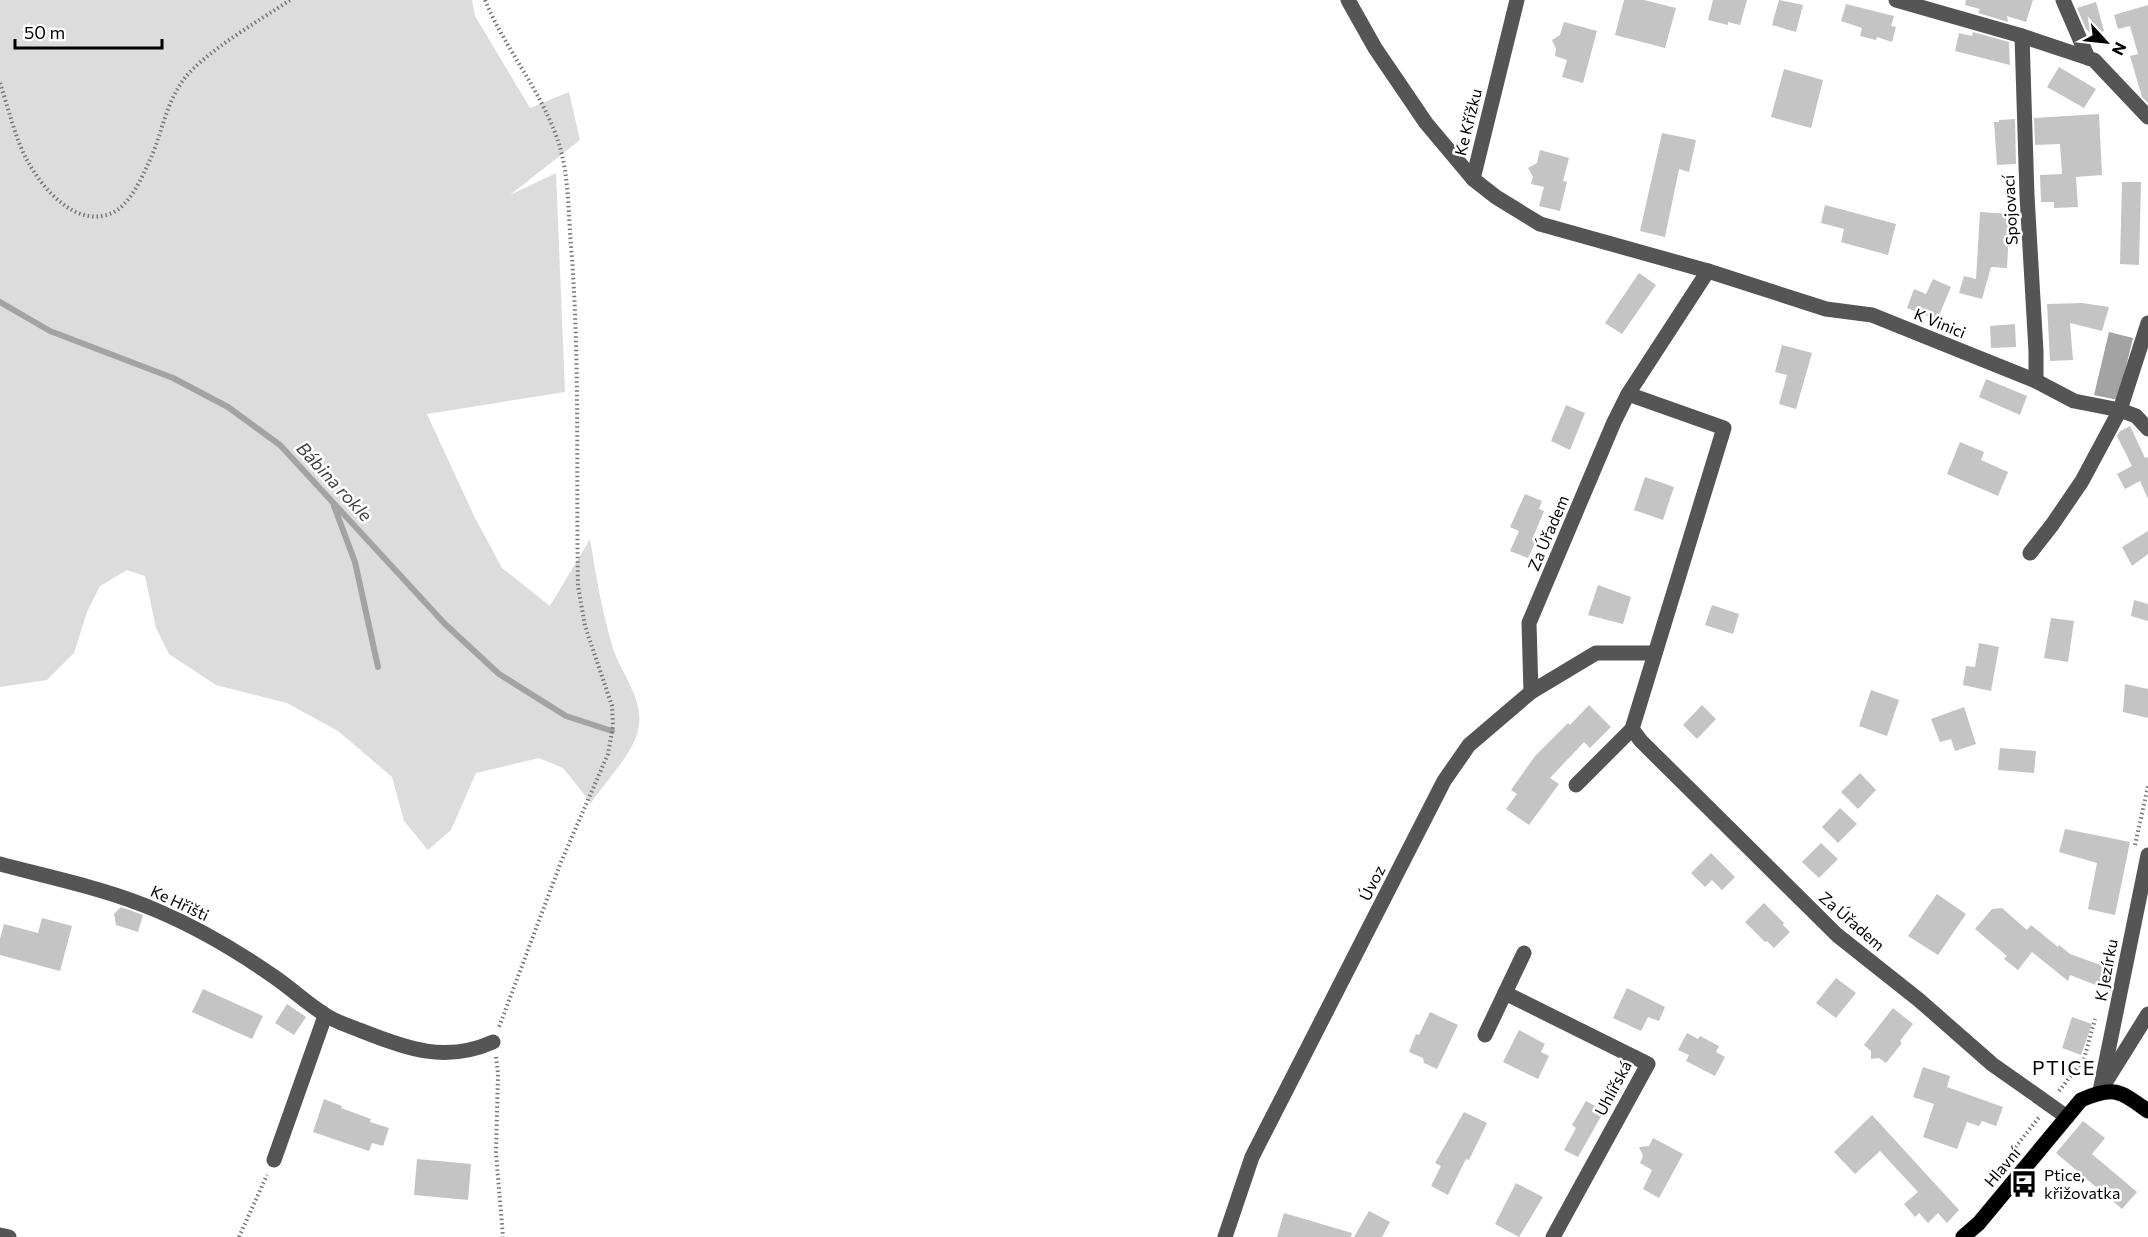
<svg xmlns="http://www.w3.org/2000/svg" width="2148" height="1237" font-family="Commissioner,sans-serif">
  <style>
    .green { fill: #dcdcdc }
    .water { fill: #a3a3a3 }
    .lines { fill: none; stroke-linecap: round; stroke-linejoin: round }
    .stream { stroke: #a3a3a3; stroke-width: 6 }
    .building { fill: #c4c4c4 }
    .major-casing { stroke: #dbdbdb; stroke-width: 16 }
    .path { stroke: #777; stroke-width: 4; stroke-dasharray: 1.5 3; stroke-linecap: butt }
    .minor { stroke: #555; stroke-width: 15 }
    .major { stroke: #000; stroke-width: 15 }
    .labels { text-anchor: middle; stroke-width: 5; stroke-linejoin: round; paint-order: stroke }
    .street-label { font-size: 16px; fill: #000; stroke: #fff }
    .poi-label { font-size: 16px; fill: #000; stroke: #fff; text-anchor: start }
    .water-label { font-size: 18px; font-style: italic; fill: #444; stroke: #fff }
    .quarter-label { font-size: 20px; letter-spacing: 1.5px; fill: #000; stroke: #fff }
  </style>
  <rect width="100%" height="100%" fill="#fff"/>
  <path class="green" d="M0 0H472L475 16 530 108 569 92 580 140 510 195 556 173 565 392 427 414 475 518 502 568 550 606 590 539C596 576 602 612 613 648 622 677 647 701 637 734 630 757 604 783 591 803L563 768 539 758 476 773 451 830 428 850 404 821 392 777 338 731 287 703 216 685 169 654 156 628 145 576 127 570 100 586 87 612 74 653 47 680 0 687Z"/>
  <path class="water" d="M2109 332 2133 338 2118 400 2094 395Z"/>
  <g class="lines">
    <g class="stream">
      <path d="M0 302 50 331 173 378 228 407 280 445 445 624 499 674 566 716 612 731"/>
      <path d="M334 506 355 562 378 667"/>
    </g>
  </g>
  <g class="building">
    <path d="M1624 0H1644L1676 8 1665 48 1615 35Z"/>
    <path d="M1713 0H1747L1740 25 1728 22V25L1708 20Z"/>
    <path d="M1779 0 1803 5 1796 32 1772 25Z"/>
    <path d="M1966 0H2033L2026 22 2007 16 2008 22 1978 13 1980 9 1965 5Z"/>
    <path d="M2096 2 2104 31 2093 35 2086 29 2077 8Z"/>
    <path d="M1846 4 1894 16 1891 26 1896 27 1892 42 1877 37 1876 40 1860 36 1862 28 1841 21Z"/>
    <path d="M2148 5V103L2142 97 2130 56 2138 54 2130 26 2118 29 2114 15Z"/>
    <path d="M1564 22 1597 31 1583 83 1562 77 1567 60 1555 56 1556 49 1552 40 1560 35Z"/>
    <path d="M1973 32 2009 42 2010 65 1955 51 1959 33 1972 36Z"/>
    <path d="M2059 67 2096 89 2084 108 2047 87Z"/>
    <path d="M1784 69 1823 80 1811 128 1771 117Z"/>
    <path d="M2099 114 2102 175 2076 177 2078 207 2054 208V202H2041L2040 175 2062 174 2060 144 2035 145 2034 118Z"/>
    <path d="M2015 119 2016 164 1997 165 1994 122H1999V120Z"/>
    <path d="M1662 133 1696 140 1689 172 1679 169 1665 237 1640 231Z"/>
    <path d="M1540 150 1569 158 1563 181 1567 182 1560 211 1539 206 1544 187 1531 184 1533 177 1528 168 1537 163Z"/>
    <path d="M2122 182H2141L2139 265 2120 264Z"/>
    <path d="M1825 205 1896 224 1888 255 1841 242 1844 229 1821 223Z"/>
    <path d="M1980 212 2010 214 2007 268 1991 267 1982 299 1959 293 1964 276 1976 279Z"/>
    <path d="M1639 273 1656 285 1622 334 1605 323Z"/>
    <path d="M1933 279 1951 287 1937 320 1907 308 1914 289 1926 294Z"/>
    <path d="M2082 303 2109 307 2102 331 2070 323 2073 360 2050 361 2047 304Z"/>
    <path d="M2015 324 2016 347 1991 348 1990 326Z"/>
    <path d="M1782 345 1812 353 1796 409 1779 404 1787 375 1775 372Z"/>
    <path d="M1986 379 2027 396 2020 415 1979 397Z"/>
    <path d="M1566 405 1585 413 1570 450 1551 441Z"/>
    <path d="M2130 426 2145 458 2148 457V499L2140 481 2125 489 2117 474 2132 466 2117 436 2120 431Z"/>
    <path d="M1960 442 1984 452 1981 460 2008 472 1998 496 1947 474Z"/>
    <path d="M1645 477 1674 487 1663 520 1634 510Z"/>
    <path d="M1525 494 1542 501 1539 509 1544 511 1532 540 1536 541 1528 558 1510 551 1519 531 1510 527Z"/>
    <path d="M2148 531V554L2132 566 2122 547Z"/>
    <path d="M1598 585 1631 597 1623 624 1588 615Z"/>
    <path d="M2134 600 2148 604V621L2131 616Z"/>
    <path d="M1712 605 1739 614 1733 634 1705 625Z"/>
    <path d="M2051 618 2074 621 2068 662 2044 658Z"/>
    <path d="M1979 643 1999 647 1991 691 1963 685 1966 666 1975 667Z"/>
    <path d="M2125 684 2148 689V718L2123 712Z"/>
    <path d="M1871 690 1899 700 1887 736 1859 726Z"/>
    <path d="M1589 705 1611 727 1590 748 1584 742 1550 778 1559 784 1529 825 1506 809 1517 794 1511 790 1535 756 1568 723 1570 725Z"/>
    <path d="M1702 705 1716 719 1697 739 1683 725Z"/>
    <path d="M1964 707 1976 744 1955 751 1951 739 1940 742 1931 719Z"/>
    <path d="M2000 748 2036 751 2034 773 1998 770Z"/>
    <path d="M1860 773 1876 790 1858 809 1841 792Z"/>
    <path d="M1840 808 1857 824 1838 843 1822 827Z"/>
    <path d="M2065 829 2130 842 2115 915 2088 909 2097 863 2059 852Z"/>
    <path d="M1821 843 1838 859 1819 878 1802 862Z"/>
    <path d="M1711 853 1735 877 1722 890 1712 880 1705 887 1691 873Z"/>
    <path d="M1937 894 1966 914 1938 955 1908 936Z"/>
    <path d="M1764 903 1784 923 1783 925 1790 932 1774 948 1767 941 1765 942 1745 922Z"/>
    <path d="M121 907 143 915 138 932 116 925 114 914Z"/>
    <path d="M2002 908 2027 930 2031 925 2058 947 2059 945 2070 954 2106 967 2101 987 2070 975 2068 981 2032 952 2018 970 2004 959 2007 956 1975 929 1992 909Z"/>
    <path d="M42 918 72 926 60 971 0 955V939L4 924 38 933Z"/>
    <path d="M1836 978 1856 993 1836 1018 1816 1003Z"/>
    <path d="M1627 988 1665 1007 1659 1021 1648 1017 1641 1031 1613 1018Z"/>
    <path d="M203 989 263 1016 252 1039 192 1012Z"/>
    <path d="M287 1004 306 1017 294 1035 275 1023Z"/>
    <path d="M1893 1008 1913 1024 1900 1041 1902 1043 1886 1063 1879 1058 1871 1059V1051L1864 1045Z"/>
    <path d="M1430 1012 1458 1025 1437 1069 1424 1063 1423 1058 1409 1052 1416 1034 1419 1035Z"/>
    <path d="M2072 1017 2092 1024 2081 1055 2062 1048Z"/>
    <path d="M1519 1030 1545 1044 1541 1052 1549 1056 1538 1079 1503 1062Z"/>
    <path d="M1687 1033 1698 1039 1700 1036 1719 1046 1716 1052 1725 1057 1715 1076 1686 1061 1689 1055 1678 1050Z"/>
    <path d="M1923 1067 1950 1076 1947 1087 2003 1107 1996 1126 1982 1121 1979 1126 1967 1122 1957 1149 1923 1137 1934 1104 1913 1097Z"/>
    <path d="M324 1099 342 1106 341 1108 371 1119 370 1122 389 1128 383 1146 372 1143 369 1151 313 1132Z"/>
    <path d="M1586 1101 1604 1111 1578 1157 1564 1150 1576 1128 1572 1125Z"/>
    <path d="M1464 1112 1487 1123 1469 1160 1466 1159 1448 1195 1431 1186 1441 1166 1435 1163Z"/>
    <path d="M1872 1115 1959 1210 1947 1223 1938 1213 1928 1223 1919 1213 1915 1217 1904 1204 1918 1192 1880 1151 1855 1174 1834 1152Z"/>
    <path d="M2083 1121 2105 1138 2092 1154 2137 1192 2122 1209 2056 1153Z"/>
    <path d="M1653 1138 1683 1154 1659 1198 1643 1189 1652 1170 1640 1163 1643 1156 1639 1147 1649 1146Z"/>
    <path d="M417 1159 471 1164 468 1200 414 1195Z"/>
    <path d="M1516 1183 1543 1197 1519 1237 1495 1224Z"/>
    <path d="M1369 1211 1390 1222 1382 1237H1354Z"/>
    <path d="M1284 1213 1352 1233 1351 1237H1277Z"/>
  </g>
  <g class="lines">
    <defs>
      <path id="major" d="M1963 1237 1979 1223 2081 1100C2114 1085 2120 1091 2148 1111"/>
    </defs>
    <use href="#major" class="major-casing"/>
    <g class="path">
      <path d="M485 0C505 49 541 90 558 141 569 173 568 211 571 245 580 358 576 472 578 586L585 626 612 706 613 726 608 754 561 862 499 1027"/>
      <path d="M0 83C8 107 15 138 27 160 42 188 76 229 112 213 128 206 140 182 147 166 162 137 164 106 184 79 206 51 259 21 290 0"/>
      <path d="M2135 845 2148 786"/>
      <path d="M496 1057 498 1073 496 1153 503 1237"/>
      <path d="M2059 1091 2084 1059 2095 1019"/>
      <path d="M1996 1172 2040 1116"/>
      <path d="M239 1237 267 1175"/>
    </g>
    <g class="minor">
      <path d="M1348 0 1375 48 1426 123 1473 179"/>
      <path d="M1517 0 1473 179 1496 197 1540 224 1708 271 1826 309 1872 315 2036 381 2074 401 2120 410 2136 416 2148 429"/>
      <path d="M1896 0 2022 36 2094 60 2148 117"/>
      <path d="M2063 0 2088 58"/>
      <path d="M2022 36 2027 196 2036 351V381"/>
      <path d="M1708 271 1628 394 1724 428 1632 729 1641 741 1837 935 1919 1000 1992 1064 2067 1117"/>
      <path d="M2030 553 2052 525 2082 481 2120 410 2148 323"/>
      <path d="M1531 692 1529 623 1614 422 1628 394"/>
      <path d="M1576 785 1632 729"/>
      <path d="M0 864C52 878 108 889 158 911 198 928 237 951 273 976 291 988 306 1003 324 1014 335 1022 350 1026 362 1031 407 1049 446 1063 493 1042"/>
      <path d="M1505 993 1648 1064 1553 1237"/>
      <path d="M1485 1035 1524 953"/>
      <path d="M2105 1083 2148 1014"/>
      <path d="M2100 1091 2148 855"/>
      <path d="M274 1160 325 1016"/>
      <path d="M0 1235 9 1237"/>
      <path d="M1225 1237 1252 1157 1444 781 1469 745 1531 692 1596 653H1654"/>
    </g>
    <use href="#major" class="major"/>
  </g>
  <defs>
    <symbol id="bus-bare" viewBox="-9 -9 18 18"><path d="M-5-6H5V4H4V6H2V4H-2V6H-4V4H-5ZM-3.5-4V0h7V-4ZM-3.5 1.2v1.5H-2V1.2ZM2 1.2v1.5H3.5V1.2Z" fill="#000" stroke="#fff" stroke-width="2.5" paint-order="stroke"/></symbol>
  </defs>
  <g fill-rule="evenodd">
    <use href="#bus-bare" x="2005" y="1165" width="38" height="38"/>
  </g>
  <g class="labels">
    <g class="street-label">
      <text transform="translate(1468 122) rotate(-76)" y="6">Ke Křížku</text>
      <text transform="translate(2010 210) rotate(-93)" y="6">Spojovací</text>
      <text transform="translate(1940 323) rotate(22)" y="6">K Vinici</text>
      <text transform="translate(1548 533) rotate(-67)" y="6">Za Úřadem</text>
      <text transform="translate(1372 883) rotate(-63)" y="6">Úvoz</text>
      <text transform="translate(180 903) rotate(25)" y="6">Ke Hřišti</text>
      <text transform="translate(1852 921) rotate(41)" y="6">Za Úřadem</text>
      <text transform="translate(2106 970) rotate(-79)" y="6">K Jezírku</text>
      <text transform="translate(1613 1088) rotate(-62)" y="6">Uhlířská</text>
      <text transform="translate(2002 1167) rotate(-50)" y="6">Hlavní</text>
    </g>
    <g class="poi-label">
      <text x="2044" y="1181">Ptice,<tspan x="2044" dy="18">křižovatka</tspan></text>
    </g>
    <g class="water-label">
      <text transform="translate(334 482) rotate(47)" y="6">Bábina rokle</text>
    </g>
    <g class="quarter-label">
      <text x="2064" y="1075">PTICE</text>
    </g>
  </g>
  <g transform="translate(2106 42) rotate(117)" stroke="#ffffff" stroke-width="4.5" paint-order="stroke">
  <path d="M0-4.5L10 22L0 15L-10 22Z" fill="#000000"/>
  <text y="-9" font-size="16" font-weight="bold" text-anchor="middle" fill="#000000">N</text>
  </g>
  <path d="M15 39v9h147v-9" fill="none" stroke="#000000" stroke-width="3"/>
  <text x="24" y="39" font-size="18" fill="#000000" stroke="#ffffff" stroke-width="4.5" paint-order="stroke">50 m</text>
</svg>
